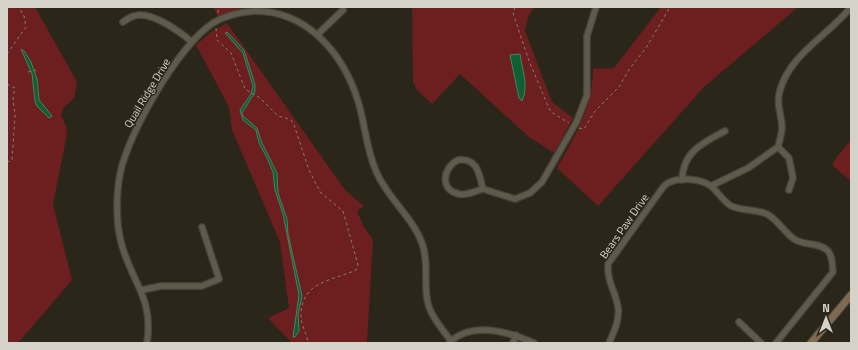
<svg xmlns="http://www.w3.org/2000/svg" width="858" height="350" font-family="'Titillium Web',sans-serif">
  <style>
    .green { fill: #6d1e1e }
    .water { fill: #0e5f33; stroke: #4a8260 }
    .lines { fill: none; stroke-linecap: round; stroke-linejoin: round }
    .minor-casing { stroke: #464238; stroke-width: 8 }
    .secondary-casing { stroke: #464238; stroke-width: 9 }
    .path { stroke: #827e74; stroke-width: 1; stroke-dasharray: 3 3; stroke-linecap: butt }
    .minor { stroke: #605a4c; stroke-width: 5.5 }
    .secondary { stroke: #806951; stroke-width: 7 }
    .labels { text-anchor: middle; stroke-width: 3; stroke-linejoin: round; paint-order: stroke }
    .street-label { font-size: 11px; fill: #d5d2ca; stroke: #2b261a }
  </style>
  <rect width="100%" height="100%" fill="#2b261a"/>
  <g class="green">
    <path d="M7 7H35L77 82 74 98 63 108 61 116 67 128 66 139 53 204 72 280 18 343H7Z"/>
    <path d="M213 7H246L218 16Z"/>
    <path d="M412 7H535L528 16 525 31 552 102 573 118 554 153 529 137 460 74 432 104 417 90 413 82Z"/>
    <path d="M661 7H798L704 87 598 206 557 168C575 136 593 107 593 69L614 68Z"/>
    <path d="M227 23 345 190 364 206 357 211 364 227 373 240 367 343H292L268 318 289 308 280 242 232 130 229 107 196 45 211 32Z"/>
    <path d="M851 140V181L833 166V162Z"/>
  </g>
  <g class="water">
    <path d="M227 32 244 50 255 84V92L242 113V115L257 128 262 143 277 173 278 193 287 219 288 234 302 296 298 315 299 331 295 337H293L299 295 283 214 275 190 273 172 267 158 259 143 256 130 243 120 240 110 251 94 253 86 243 53 225 33Z"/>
    <path d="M21 49 24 51 31 62 37 79 39 100 52 116 49 118 37 106 35 101 32 74Z"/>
    <path d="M520 54C522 70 529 85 522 101L519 98 510 55Z"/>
  </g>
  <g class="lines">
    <defs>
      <g id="minor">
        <path d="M123 22C126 20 130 17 134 16 151 10 180 32 192 42"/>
        <path d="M318 34 343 10"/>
        <path d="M778 147 789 158 793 178 789 190"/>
        <path d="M458 160C478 158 479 174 483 189 475 191 467 196 459 194 439 190 443 167 458 160Z"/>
        <path d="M682 180C683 152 702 143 725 131"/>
        <path d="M711 186 748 168 778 147C780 140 782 133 782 126 781 113 776 103 780 90 791 53 828 36 851 7"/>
        <path d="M483 189 515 199 530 193 542 182 577 121 587 95V36L596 7"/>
        <path d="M142 290 161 286H202L219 279 202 227"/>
        <path d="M739 322 761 343"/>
        <path d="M147 343C154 297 131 282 121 242 116 222 116 195 120 174 128 133 179 45 213 23 226 15 240 12 255 11 307 11 343 53 358 101 365 124 366 148 376 171 387 198 412 216 422 243 430 265 422 288 429 307 433 319 443 330 451 341"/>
        <path d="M449 343C472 320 509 332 534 343"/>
        <path d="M513 343 516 335"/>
        <path d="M609 343C614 332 620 319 618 307 615 290 607 282 608 264L661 190C663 187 667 183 670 182 681 177 701 179 711 186 718 192 723 201 731 206 741 211 756 209 767 214 778 220 784 232 794 239 804 246 820 242 828 251 833 257 832 264 833 272L776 343"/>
      </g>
      <path id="secondary" d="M811 343 851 295"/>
    </defs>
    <use href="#minor" class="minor-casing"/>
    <use href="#secondary" class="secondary-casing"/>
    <g class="path">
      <path d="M515 7 513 13 529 61 548 106 551 112 569 123"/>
      <path d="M218 13 219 7"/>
      <path d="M216 28 217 40 231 53 245 89 260 98 278 116 289 119 293 122 309 170 317 186 321 193 343 211 358 265 356 270C332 281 301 281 301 316 301 326 307 333 308 343"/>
      <path d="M7 54 26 27 24 16 19 7"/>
      <path d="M28 72 36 70"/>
      <path d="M7 84 15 88 13 98 15 116 12 160 7 162"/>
      <path d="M579 128 584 129 595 111 619 87 630 68 646 48 670 7"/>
    </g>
    <use href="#minor" class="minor"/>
    <use href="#secondary" class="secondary"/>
  </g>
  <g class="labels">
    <g class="street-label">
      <text transform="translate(147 93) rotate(-59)" y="4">Quail Ridge Drive</text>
      <text transform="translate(624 226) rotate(-55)" y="4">Bears Paw Drive</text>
    </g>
  </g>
  <rect width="858" height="350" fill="none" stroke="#d5d2ca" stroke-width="16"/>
  <g transform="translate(826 318)" stroke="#2b261a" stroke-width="3" paint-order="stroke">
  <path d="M0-3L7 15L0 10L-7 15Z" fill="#d5d2ca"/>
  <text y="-6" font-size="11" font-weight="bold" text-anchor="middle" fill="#d5d2ca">N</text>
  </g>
</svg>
